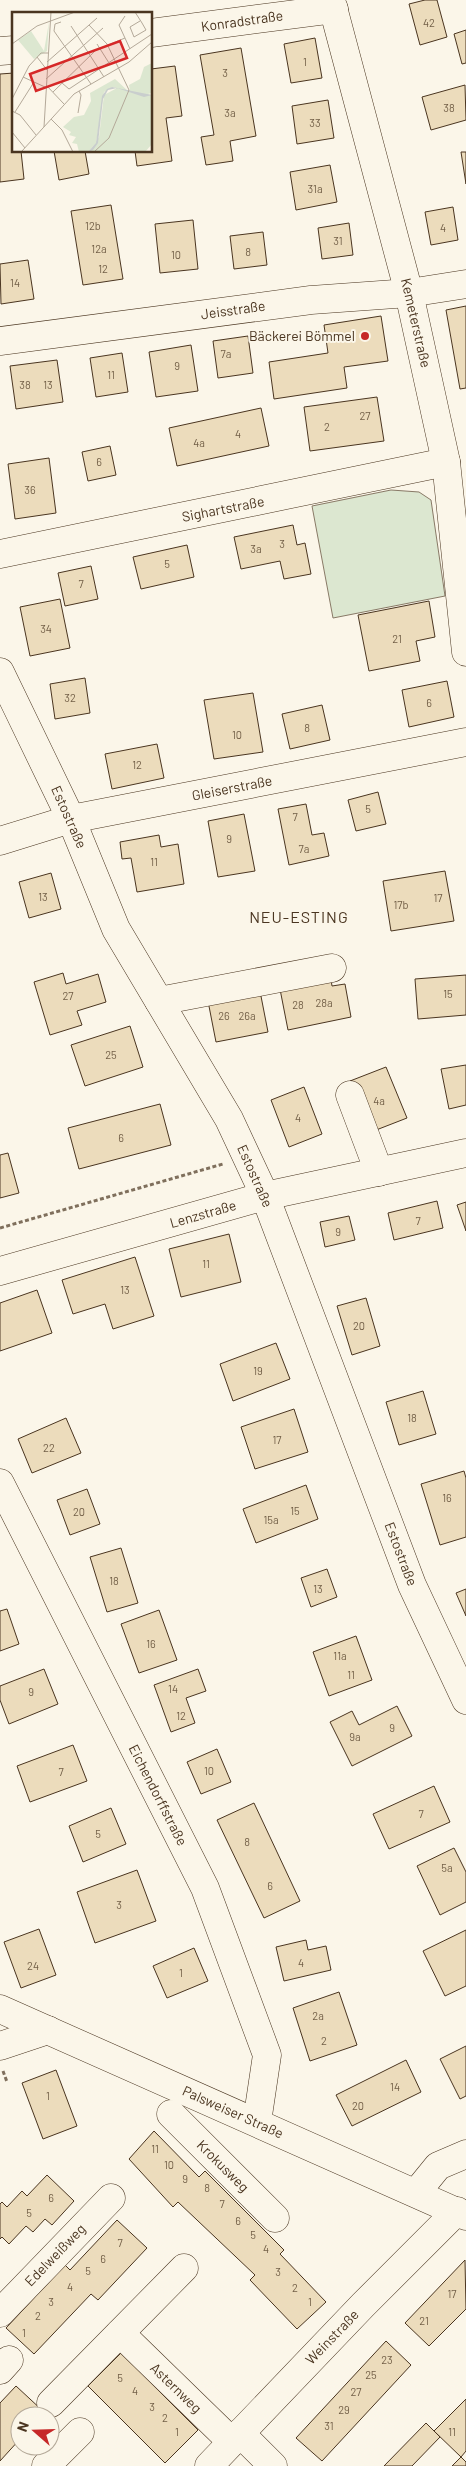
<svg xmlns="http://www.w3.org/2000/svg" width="466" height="2466" font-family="Barlow,sans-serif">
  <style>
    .green { fill: #dce7d0; stroke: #887966 }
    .building { fill: #ecdcbc; stroke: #4a3520 }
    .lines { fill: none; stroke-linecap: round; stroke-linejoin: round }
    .minor-casing { stroke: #4a3520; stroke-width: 29 }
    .path { stroke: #7f6f5c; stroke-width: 3; stroke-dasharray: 4 2.5; stroke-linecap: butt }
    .minor { stroke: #fbf6e9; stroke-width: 28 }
    .poi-dot { fill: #c62828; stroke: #fbf6e9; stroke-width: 2 }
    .labels { text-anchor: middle; stroke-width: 4; stroke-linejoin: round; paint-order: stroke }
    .number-label { font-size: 11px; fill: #725f47 }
    .street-label { font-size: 14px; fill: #4a3520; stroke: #fbf6e9 }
    .poi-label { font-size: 14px; fill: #4a3520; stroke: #fbf6e9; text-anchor: end }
    .quarter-label { font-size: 16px; letter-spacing: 1px; fill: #4a3520; stroke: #fbf6e9 }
    .inset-road { fill: none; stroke: #b4a999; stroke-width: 1 }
    .view { fill: #d62828; fill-opacity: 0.15; stroke: #d62828; stroke-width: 2.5 }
    .inset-edge { fill: none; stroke: #4a3520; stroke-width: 2.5 }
  </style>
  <rect width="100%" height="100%" fill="#fbf6e9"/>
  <path class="green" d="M391 490 419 492 431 500 445 596 333 618 312 506Z"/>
  <g class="building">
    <path d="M425 0H437L447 37 420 45 409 4Z"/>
    <path d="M466 30V63L462 64 454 34Z"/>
    <path d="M315 38 322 78 291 83 284 44Z"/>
    <path d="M241 48 256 136 230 141 233 161 206 165 201 137 214 135 200 55Z"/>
    <path d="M175 66 182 116 166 118 172 161 137 166 135 151H151V69Z"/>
    <path d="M14 73V151H21L24 179 0 182V74Z"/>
    <path d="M465 85 466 120 431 130 422 97Z"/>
    <path d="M328 100 334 138 297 144 292 106Z"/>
    <path d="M54 151H85L89 174 59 180Z"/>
    <path d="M461 152H466V184Z"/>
    <path d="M330 165 337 202 296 210 290 172Z"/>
    <path d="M111 205 123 279 83 285 71 211Z"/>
    <path d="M453 207 458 240 431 245 425 212Z"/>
    <path d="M193 220 198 269 160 273 155 224Z"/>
    <path d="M349 223 353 255 322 259 318 228Z"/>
    <path d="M263 232 267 265 234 269 230 236Z"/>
    <path d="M28 260 34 299 1 304 0 264Z"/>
    <path d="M466 306V388L460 389 446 310Z"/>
    <path d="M381 316 388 361 344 367 347 388 274 399 269 362 328 353 324 325Z"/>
    <path d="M248 336 253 373 218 378 213 341Z"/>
    <path d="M191 345 198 391 156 397 149 352Z"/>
    <path d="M122 353 128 392 96 397 90 358Z"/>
    <path d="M57 360 63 402 16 409 10 366Z"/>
    <path d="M377 397 384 441 310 451 304 407Z"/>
    <path d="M261 408 269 446 177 466 169 428Z"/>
    <path d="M110 446 116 475 88 481 82 452Z"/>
    <path d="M49 458 56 513 15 519 8 464Z"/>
    <path d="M293 525 297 545 305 543 311 574 284 579 280 561 241 569 234 537Z"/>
    <path d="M187 545 194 577 141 589 133 557Z"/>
    <path d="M91 566 98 599 65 606 58 573Z"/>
    <path d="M60 599 70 648 30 656 20 607Z"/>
    <path d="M429 601 435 637 416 641 420 661 369 671 358 615Z"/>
    <path d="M85 678 90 713 55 719 50 684Z"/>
    <path d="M447 681 454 717 409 727 402 690Z"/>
    <path d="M253 693 263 752 214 759 204 700Z"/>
    <path d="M322 705 330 740 290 749 282 714Z"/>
    <path d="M157 744 164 778 112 789 105 754Z"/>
    <path d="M378 792 386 824 356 831 348 800Z"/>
    <path d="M306 804 312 835 324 833 329 856 289 865 278 809Z"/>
    <path d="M244 814 255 871 218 877 208 821Z"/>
    <path d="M159 835 161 847 178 844 184 884 137 892 131 858 122 859 120 842Z"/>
    <path d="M445 871 454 921 391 931 383 881Z"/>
    <path d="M51 873 61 909 29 918 19 882Z"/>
    <path d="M63 973 66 984 98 974 106 1002 77 1011 82 1025 50 1035 34 982Z"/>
    <path d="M330 973 332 986 345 984 351 1017 288 1030 279 984Z"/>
    <path d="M466 975V1015L418 1019 415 979Z"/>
    <path d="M259 986 268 1032 216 1042 207 996Z"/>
    <path d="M130 1026 143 1067 85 1086 71 1045Z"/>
    <path d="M466 1065V1105L449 1109 441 1069Z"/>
    <path d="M386 1067 407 1118 371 1132 350 1081Z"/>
    <path d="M304 1087 322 1134 289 1147 271 1100Z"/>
    <path d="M160 1104 171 1145 79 1169 68 1128Z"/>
    <path d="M8 1153 19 1193 0 1198V1155Z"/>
    <path d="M437 1201 443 1228 394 1240 388 1213Z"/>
    <path d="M466 1202V1231L457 1205Z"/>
    <path d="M349 1216 355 1240 325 1247 320 1222Z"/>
    <path d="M229 1234 241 1282 181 1297 169 1249Z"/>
    <path d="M135 1257 154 1316 113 1329 105 1304 73 1314 62 1280Z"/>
    <path d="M37 1290 52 1333 0 1351V1303Z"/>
    <path d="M366 1298 380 1346 352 1355 337 1306Z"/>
    <path d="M276 1343 290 1379 233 1401 220 1364Z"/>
    <path d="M423 1391 436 1434 399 1445 386 1402Z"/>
    <path d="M294 1409 308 1452 255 1469 241 1427Z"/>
    <path d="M66 1418 81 1453 32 1473 18 1439Z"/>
    <path d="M464 1471 466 1478V1537L440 1545 421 1484Z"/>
    <path d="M306 1485 318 1519 256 1543 243 1509Z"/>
    <path d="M87 1489 100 1524 70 1535 57 1500Z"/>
    <path d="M121 1548 138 1603 107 1612 90 1557Z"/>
    <path d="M327 1569 337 1597 311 1607 301 1578Z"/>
    <path d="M466 1589V1616L456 1593Z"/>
    <path d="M7 1609 19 1644 0 1651V1611Z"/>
    <path d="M159 1610 177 1660 139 1673 121 1624Z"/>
    <path d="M356 1636 372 1680 329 1696 313 1652Z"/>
    <path d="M44 1669 58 1704 9 1724 0 1700V1686Z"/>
    <path d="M198 1669 206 1691 186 1698 195 1723 171 1732 154 1685Z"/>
    <path d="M397 1706 412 1736 352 1766 330 1722 352 1711 359 1725Z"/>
    <path d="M73 1745 87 1781 30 1802 17 1766Z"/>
    <path d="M217 1749 231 1782 201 1794 187 1762Z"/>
    <path d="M434 1786 450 1822 389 1849 373 1814Z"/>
    <path d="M254 1803 300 1901 264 1918 217 1820Z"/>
    <path d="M111 1808 126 1844 83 1862 69 1826Z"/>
    <path d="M454 1848 466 1872V1902L440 1915 417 1866Z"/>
    <path d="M137 1870 156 1921 95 1943 77 1892Z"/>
    <path d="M39 1929 56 1975 21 1988 4 1942Z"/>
    <path d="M466 1930V1986L445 1996 423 1951Z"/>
    <path d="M306 1940 308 1950 326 1946 331 1970 284 1981 276 1947Z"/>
    <path d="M194 1948 208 1981 167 1998 153 1966Z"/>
    <path d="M339 1992 357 2045 310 2061 293 2008Z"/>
    <path d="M466 2046V2096L460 2099 440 2059Z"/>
    <path d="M406 2060 421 2092 352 2126 336 2095Z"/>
    <path d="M56 2070 77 2126 43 2139 22 2083Z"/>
    <path d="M154 2131 199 2177 205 2171 284 2250 280 2254 326 2302 297 2329 250 2280 255 2275 178 2202 173 2207 129 2159Z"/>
    <path d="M47 2175 74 2201 52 2225 45 2219 33 2232 26 2226 9 2244 2 2237 0 2239V2204L2 2202 7 2207 22 2191 27 2196Z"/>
    <path d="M117 2220 147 2248 98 2300 91 2294 34 2354 6 2328 65 2265 70 2270Z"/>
    <path d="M465 2260 466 2309 429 2346 405 2323Z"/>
    <path d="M386 2341 411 2365 322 2461 296 2438Z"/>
    <path d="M121 2353 198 2430 165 2463 88 2386Z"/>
    <path d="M16 2386 44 2412 41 2416H20V2439L0 2461V2403Z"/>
    <path d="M466 2399V2451L461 2457 434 2431Z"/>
    <path d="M426 2423 440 2437 412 2466H384Z"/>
    <path d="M461 2457 466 2462V2466H452Z"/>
  </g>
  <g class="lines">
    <defs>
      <g id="minor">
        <path d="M331 0 409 293 446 462 466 652"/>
        <path d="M151 33 334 9"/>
        <path d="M0 51 14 50"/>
        <path d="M0 341 311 300 409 293 466 284"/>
        <path d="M0 554 446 462"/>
        <path d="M0 672 71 819 116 929 229 1119 265 1196 412 1585 466 1700"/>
        <path d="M0 841 71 819 466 742"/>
        <path d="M159 1001 332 968"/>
        <path d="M350 1095 379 1172"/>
        <path d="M0 1271 265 1196 466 1153"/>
        <path d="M0 1483 205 1888 267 2055 257 2122"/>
        <path d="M0 2009 466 2216"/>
        <path d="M0 2046 48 2030"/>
        <path d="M171 2114 275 2218"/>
        <path d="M416 2193 438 2166 466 2154"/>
        <path d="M0 2313 111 2198"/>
        <path d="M120 2333 232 2442"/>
        <path d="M0 2370 9 2360"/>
        <path d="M51 2403 184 2268"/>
        <path d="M240 2433 273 2466"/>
        <path d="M46 2466 80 2432"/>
        <path d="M209 2466 363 2305 457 2211"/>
      </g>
    </defs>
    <use href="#minor" class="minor-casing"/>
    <g class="path">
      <path d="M0 1228 223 1164"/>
      <path d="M3 2071 7 2082"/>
    </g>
    <use href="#minor" class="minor"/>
  </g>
  <circle class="poi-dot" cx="365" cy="336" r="5"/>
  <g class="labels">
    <g class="number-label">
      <text x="429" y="27">42</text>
      <text x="305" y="66">1</text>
      <text x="225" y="77">3</text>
      <text x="449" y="112">38</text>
      <text x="230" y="117">3a</text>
      <text x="315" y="127">33</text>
      <text x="315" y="193">31a</text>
      <text x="93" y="230">12b</text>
      <text x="443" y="232">4</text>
      <text x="338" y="245">31</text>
      <text x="99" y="253">12a</text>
      <text x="248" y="256">8</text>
      <text x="176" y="259">10</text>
      <text x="103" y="273">12</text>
      <text x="15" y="287">14</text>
      <text x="226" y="358">7a</text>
      <text x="177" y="370">9</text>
      <text x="111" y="379">11</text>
      <text x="25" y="389">38</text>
      <text x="48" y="389">13</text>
      <text x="365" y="420">27</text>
      <text x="327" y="431">2</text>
      <text x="238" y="438">4</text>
      <text x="199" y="447">4a</text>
      <text x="99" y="466">6</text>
      <text x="30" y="494">36</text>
      <text x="282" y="548">3</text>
      <text x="256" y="553">3a</text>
      <text x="167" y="568">5</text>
      <text x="81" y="588">7</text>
      <text x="46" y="633">34</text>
      <text x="397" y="643">21</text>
      <text x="70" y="702">32</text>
      <text x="429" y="707">6</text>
      <text x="307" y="732">8</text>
      <text x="237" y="739">10</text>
      <text x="137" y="769">12</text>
      <text x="368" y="813">5</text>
      <text x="295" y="821">7</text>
      <text x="229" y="843">9</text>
      <text x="304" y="853">7a</text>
      <text x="154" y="866">11</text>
      <text x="43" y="901">13</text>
      <text x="438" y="902">17</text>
      <text x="401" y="909">17b</text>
      <text x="448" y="998">15</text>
      <text x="68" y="1000">27</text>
      <text x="324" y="1007">28a</text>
      <text x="298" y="1009">28</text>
      <text x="224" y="1020">26</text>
      <text x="247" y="1020">26a</text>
      <text x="111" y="1059">25</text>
      <text x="379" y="1105">4a</text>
      <text x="298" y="1122">4</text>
      <text x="121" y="1142">6</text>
      <text x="418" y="1225">7</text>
      <text x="338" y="1236">9</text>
      <text x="206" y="1268">11</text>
      <text x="125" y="1294">13</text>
      <text x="359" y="1330">20</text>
      <text x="258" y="1375">19</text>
      <text x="412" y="1422">18</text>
      <text x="277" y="1444">17</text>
      <text x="49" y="1452">22</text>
      <text x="447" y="1502">16</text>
      <text x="295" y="1515">15</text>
      <text x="79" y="1516">20</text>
      <text x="271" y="1524">15a</text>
      <text x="114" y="1585">18</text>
      <text x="318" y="1593">13</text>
      <text x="151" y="1648">16</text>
      <text x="340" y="1660">11a</text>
      <text x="351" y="1679">11</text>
      <text x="173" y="1693">14</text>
      <text x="31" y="1696">9</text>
      <text x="181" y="1720">12</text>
      <text x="392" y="1732">9</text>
      <text x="355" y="1741">9a</text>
      <text x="209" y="1775">10</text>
      <text x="61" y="1776">7</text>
      <text x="421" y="1818">7</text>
      <text x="98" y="1838">5</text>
      <text x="247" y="1846">8</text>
      <text x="447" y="1872">5a</text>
      <text x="270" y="1890">6</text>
      <text x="119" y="1909">3</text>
      <text x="301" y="1967">4</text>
      <text x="33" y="1970">24</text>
      <text x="181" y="1977">1</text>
      <text x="318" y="2020">2a</text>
      <text x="324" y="2045">2</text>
      <text x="395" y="2091">14</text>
      <text x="48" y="2100">1</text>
      <text x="358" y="2110">20</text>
      <text x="155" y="2153">11</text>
      <text x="169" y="2169">10</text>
      <text x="185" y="2183">9</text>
      <text x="207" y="2192">8</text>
      <text x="51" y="2202">6</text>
      <text x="222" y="2208">7</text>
      <text x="29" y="2217">5</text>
      <text x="238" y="2225">6</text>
      <text x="253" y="2239">5</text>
      <text x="120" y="2247">7</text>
      <text x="266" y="2253">4</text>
      <text x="103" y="2263">6</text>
      <text x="88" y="2275">5</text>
      <text x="278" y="2276">3</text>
      <text x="70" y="2291">4</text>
      <text x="295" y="2292">2</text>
      <text x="452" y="2298">17</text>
      <text x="51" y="2306">3</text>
      <text x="310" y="2306">1</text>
      <text x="38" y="2320">2</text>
      <text x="424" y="2325">21</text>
      <text x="24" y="2337">1</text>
      <text x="387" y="2364">23</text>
      <text x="371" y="2379">25</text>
      <text x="120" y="2382">5</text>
      <text x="135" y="2395">4</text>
      <text x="356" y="2396">27</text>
      <text x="152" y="2411">3</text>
      <text x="344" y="2414">29</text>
      <text x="165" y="2422">2</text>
      <text x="329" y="2430">31</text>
      <text x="177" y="2436">1</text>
      <text x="452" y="2436">11</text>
    </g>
    <g class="street-label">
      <text transform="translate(242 21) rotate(-8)" y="5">Konradstraße</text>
      <text transform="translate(233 310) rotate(-8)" y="5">Jeisstraße</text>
      <text transform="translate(416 323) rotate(77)" y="5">Kemeterstraße</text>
      <text transform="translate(223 509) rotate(-11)" y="5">Sighartstraße</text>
      <text transform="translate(232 788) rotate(-11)" y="5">Gleiserstraße</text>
      <text transform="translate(69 817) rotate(66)" y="5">Estostraße</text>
      <text transform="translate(255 1176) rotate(66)" y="5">Estostraße</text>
      <text transform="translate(203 1214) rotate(-16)" y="5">Lenzstraße</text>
      <text transform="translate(401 1554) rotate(69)" y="5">Estostraße</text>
      <text transform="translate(158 1795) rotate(63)" y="5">Eichendorffstraße</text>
      <text transform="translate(233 2112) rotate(24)" y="5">Palsweiser Straße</text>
      <text transform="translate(223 2166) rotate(45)" y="5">Krokusweg</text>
      <text transform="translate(55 2255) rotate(-46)" y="5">Edelweißweg</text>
      <text transform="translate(332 2337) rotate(-46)" y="5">Weinstraße</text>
      <text transform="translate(176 2388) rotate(44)" y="5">Asternweg</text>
    </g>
    <g class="poi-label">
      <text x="355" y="341">Bäckerei Bömmel</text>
    </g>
    <g class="quarter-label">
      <text x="299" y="923">NEU-ESTING</text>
    </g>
  </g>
  <g transform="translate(12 12)">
    <rect width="140" height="140" fill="#fbf6e9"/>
    <path d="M37 10 35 39 22 47 6 28 19 19 32 39ZM140 51V81L132 83 118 79 117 73 128 67 132 55ZM103 67 116 79 100 75 92 80 84 131 76 140H67L65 132 60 131 64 125 57 123 59 120 51 115 62 105 72 103 79 89 78 81ZM105 76 140 83V132L133 140H78L87 125 92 83Z" fill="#dce7d0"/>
    <path d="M100 75 140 83 132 85 105 76 96 78 91 87 86 131 81 138 76 140 84 131 90 84 95 77Z" fill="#c9cecd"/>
    <path class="inset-road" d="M123 0 130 11 134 18 122 25 118 15 128 9M113 4 107 13 118 37M49 10 43 12 42 19 79 72M77 13 95 32 117 78 97 126 82 140M59 14 92 65M0 32 25 14 63 0M85 32 97 51M25 45 35 58M35 50 85 6M11 65 33 75M34 67 91 16M50 71 57 77 140 22M34 73 52 92M41 80 84 38 113 26M0 87 17 54 29 41H36M0 99 8 103 24 123M3 100 22 70M66 101 69 83 67 79M39 107 50 118 61 140M32 115 39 0M0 120 13 136M10 139 62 82 117 50 140 30"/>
    <path class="view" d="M108 29 115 46 24 79 18 62Z"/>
    <rect width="140" height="140" class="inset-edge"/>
  </g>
  <g transform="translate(35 2431) rotate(290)"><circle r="24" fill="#fbf6e9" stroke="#b4a999"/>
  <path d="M0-4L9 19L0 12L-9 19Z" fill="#c62828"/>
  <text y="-8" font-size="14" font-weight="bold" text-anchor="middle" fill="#4a3520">N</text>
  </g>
</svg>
